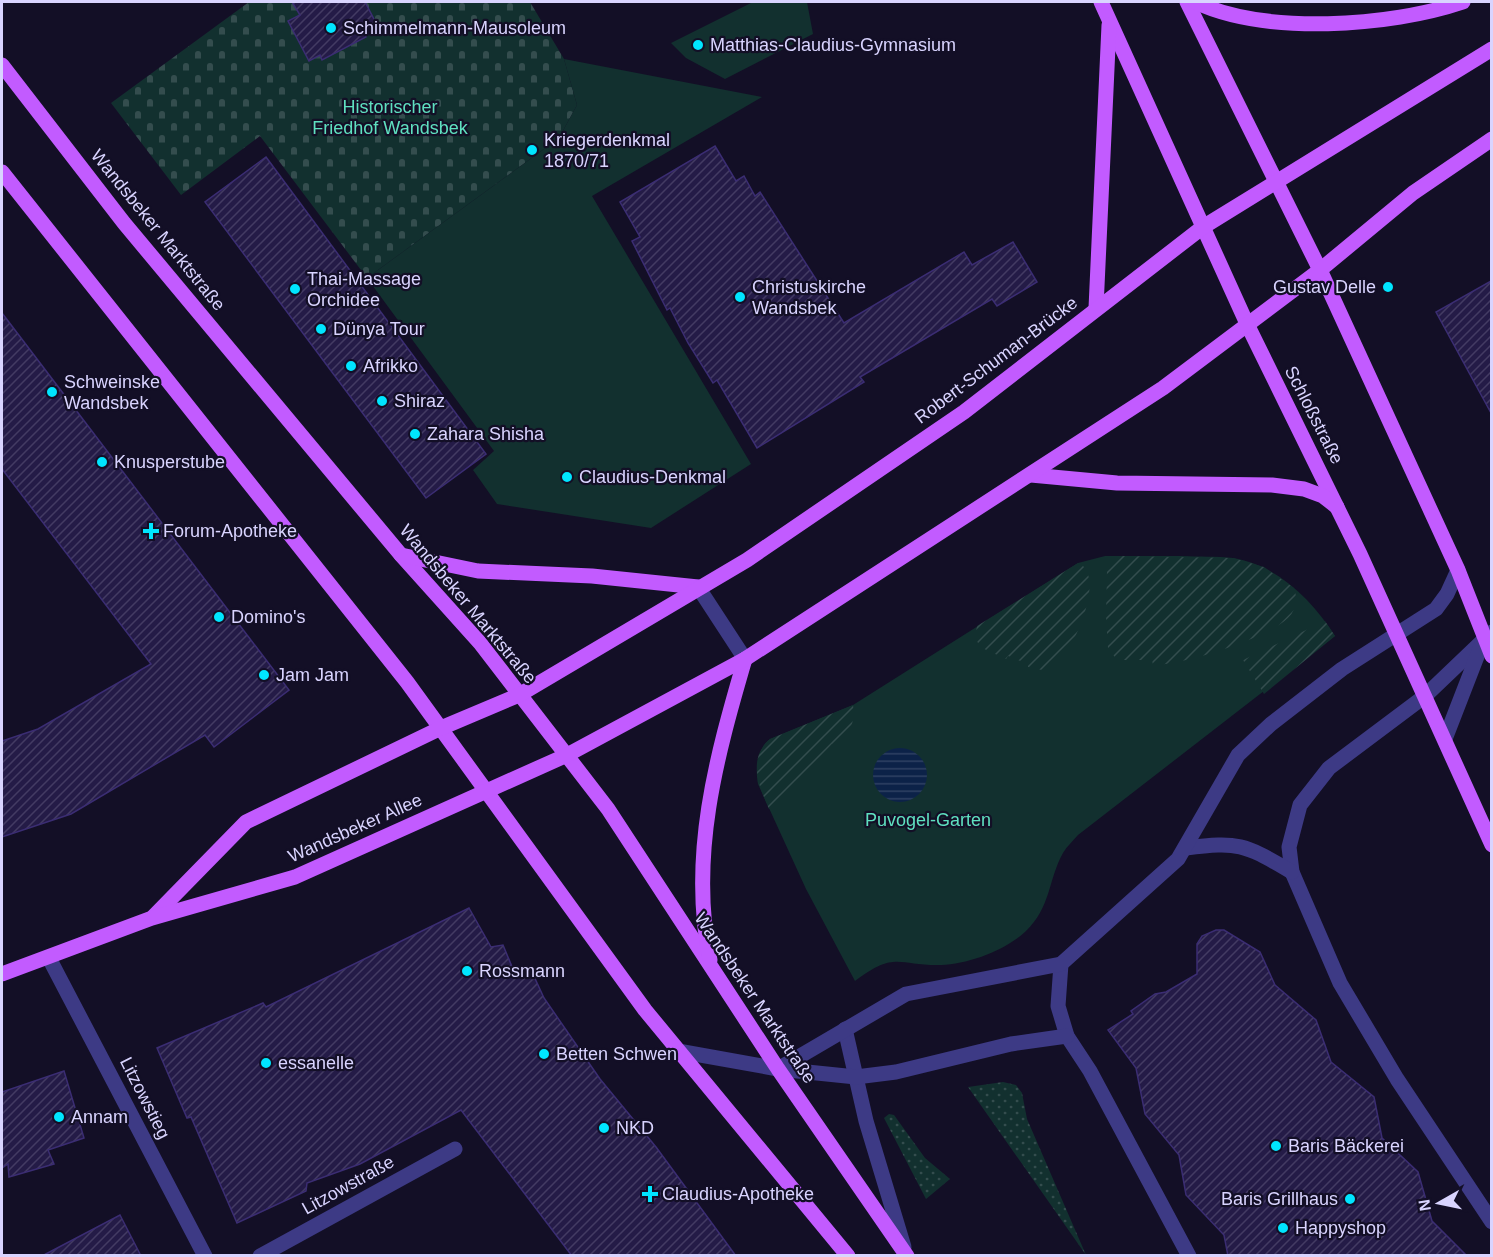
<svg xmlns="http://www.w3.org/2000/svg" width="1493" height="1257" font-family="Arial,sans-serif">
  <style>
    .grass { fill: url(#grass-dots) }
    .cemetery { fill: url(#cemetery-stones) }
    .park { fill: #12302f }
    .garden { fill: url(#garden-furrows) }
    .water { fill: url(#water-rules) }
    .building { fill: url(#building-hatch); stroke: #3b2d73; stroke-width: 1.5 }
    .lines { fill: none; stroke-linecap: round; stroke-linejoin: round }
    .minor { stroke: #3d3a85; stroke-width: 15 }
    .major { stroke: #c25bff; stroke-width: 15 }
    .poi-dot { fill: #00e5ff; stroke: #130f26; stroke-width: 2 }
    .labels { text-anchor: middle; stroke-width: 4.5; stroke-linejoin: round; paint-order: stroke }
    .poi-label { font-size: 18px; fill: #d9d4ff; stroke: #130f26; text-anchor: start }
    .park-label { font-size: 18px; fill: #5fe0c0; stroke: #130f26 }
    .street-label { font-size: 18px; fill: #d9d4ff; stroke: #130f26 }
  </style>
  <defs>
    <pattern id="grass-dots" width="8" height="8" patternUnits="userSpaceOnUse" patternTransform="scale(1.5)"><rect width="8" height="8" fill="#12302f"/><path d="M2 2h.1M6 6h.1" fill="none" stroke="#344d4e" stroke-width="1.8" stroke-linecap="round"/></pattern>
    <pattern id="cemetery-stones" width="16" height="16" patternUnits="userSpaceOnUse" patternTransform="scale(1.5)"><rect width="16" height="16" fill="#12302f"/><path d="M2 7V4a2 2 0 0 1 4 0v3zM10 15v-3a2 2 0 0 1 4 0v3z" fill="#344d4e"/></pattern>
    <pattern id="garden-furrows" width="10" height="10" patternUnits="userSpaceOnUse" patternTransform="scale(1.5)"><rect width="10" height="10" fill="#12302f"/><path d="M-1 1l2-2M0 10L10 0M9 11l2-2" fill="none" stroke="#344d4e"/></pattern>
    <pattern id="water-rules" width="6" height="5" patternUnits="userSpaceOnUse" patternTransform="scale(1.5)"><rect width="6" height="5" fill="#0c2248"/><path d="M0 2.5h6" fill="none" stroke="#2f4163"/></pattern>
    <pattern id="building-hatch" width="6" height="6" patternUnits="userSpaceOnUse" patternTransform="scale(1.5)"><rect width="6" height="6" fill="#241b47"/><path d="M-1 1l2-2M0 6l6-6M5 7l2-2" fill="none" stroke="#433b63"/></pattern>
  </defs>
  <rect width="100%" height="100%" fill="#130f26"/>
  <g class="grass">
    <path d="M1003 1082 1016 1085 1022 1093 1027 1119 1086 1255 968 1087Z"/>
    <path d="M889 1114 894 1115 925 1158 950 1179 926 1199 884 1118Z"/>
  </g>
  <path class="cemetery" d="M249 2H530L564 59 577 105 559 138 367 278 260 136 181 195 111 103Z"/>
  <g class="park">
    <path d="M753 2H807L813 34 725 79 686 58 671 43Z"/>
    <path d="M564 59 762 97 592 196 751 464 651 528 497 504 473 470 494 451 367 278 559 138 577 105Z"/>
    <path d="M1182 556C1199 557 1217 556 1233 558 1277 565 1312 600 1335 636L1078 835C1073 841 1067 846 1063 853 1048 880 1051 907 1026 931 1006 950 969 964 941 965 898 966 896 950 855 981L806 889 758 784C755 769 757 749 770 739L853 705 1078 563 1105 556Z"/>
  </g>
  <g class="garden">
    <path d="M1118 556 1233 558 1264 567 1294 588C1298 599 1296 610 1288 618 1266 639 1183 665 1153 665L1152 660H1117L1108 648 1106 616 1107 571 1111 560Z"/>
    <path d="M1078 563C1109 575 1070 660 1051 669 1045 672 1034 668 1028 667V664L1008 656 1006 659 980 647 975 637 977 626Z"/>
    <path d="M1325 621 1335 636 1264 694 1243 660Z"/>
    <path d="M853 705C856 723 848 735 837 748L832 744 819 758 823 763 776 809H769C759 787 747 758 770 739Z"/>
  </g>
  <circle class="water" cx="900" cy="775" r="27"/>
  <g class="building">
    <path d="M292 2H365L377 25 364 32 366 37 322 60 320 55 309 61 288 21 300 15Z"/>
    <path d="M715 146 736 181 744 176 755 196 760 192 844 323 964 252 972 265 1013 242 1037 282 997 306 992 299 860 377 864 382 757 448 717 380 713 383 688 343 670 308 667 310 632 241 640 237 620 202Z"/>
    <path d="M266 157 486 454 426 498 205 202Z"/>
    <path d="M1491 281V413L1436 312Z"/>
    <path d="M2 313 289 690 214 747 205 735 71 814 2 837V741L38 729 151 664 2 469Z"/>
    <path d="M469 908 491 947 503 945 515 974 531 970 544 998 600 1079 656 1147 736 1256H572L461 1110 360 1164 307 1183 306 1191 237 1223 191 1117 187 1118 157 1048 263 1003 266 1007Z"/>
    <path d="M1216 930H1224L1260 952 1275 985 1316 1020 1331 1062 1374 1097 1382 1138 1418 1172 1432 1221 1467 1256H1228L1224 1235 1186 1195 1179 1155 1145 1114 1136 1068 1108 1030 1133 1014 1131 1011 1155 994 1166 992 1197 974V944L1202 936Z"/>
    <path d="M64 1071 84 1138 48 1150 54 1164 9 1177 8 1164 2 1168V1092Z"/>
    <path d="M120 1215 141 1256H42Z"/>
  </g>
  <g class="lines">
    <g class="minor">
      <path d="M698 587 745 659"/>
      <path d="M1492 632 1425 696 1329 768 1300 805 1289 847 1292 872 1340 983 1397 1079 1492 1222"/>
      <path d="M1445 739 1483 641"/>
      <path d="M1186 848C1241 841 1245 845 1292 872"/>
      <path d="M49 958 205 1256"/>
      <path d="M1061 964 1058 1006 1067 1036 1090 1071 1189 1256"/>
      <path d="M845 1029 866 1121 904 1247"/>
      <path d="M678 1051 778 1069 856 1077 896 1072 1011 1044 1067 1036"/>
      <path d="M778 1069 906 994 1061 964 1178 859 1238 755 1271 724 1342 669 1436 609 1447 594 1458 570"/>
      <path d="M260 1256 455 1149"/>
    </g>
    <g class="major">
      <path d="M1101 2 1248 326 1360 554 1492 845"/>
      <path d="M1187 2 1320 270 1458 570 1492 656"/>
      <path d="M1195 2C1266 35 1389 27 1463 2"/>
      <path d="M2 65 124 223 401 555 480 643 608 809 778 1069 907 1256"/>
      <path d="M2 172 407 682 645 1010 848 1256"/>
      <path d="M1096 308 1109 25"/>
      <path d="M1031 475 1117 483 1272 485 1304 489 1323 496 1337 507"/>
      <path d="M401 555 478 571 592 576 698 587"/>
      <path d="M154 916 246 822 441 728 519 695 747 560 964 412 1203 227 1492 49"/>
      <path d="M710 960C689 856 716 758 745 659"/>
      <path d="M2 974 152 918 295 877 567 755 745 659 1163 388 1320 270 1413 193 1492 139"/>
    </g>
  </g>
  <g class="poi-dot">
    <circle cx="331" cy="28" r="6"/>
    <circle cx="698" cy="45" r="6"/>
    <circle cx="532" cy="150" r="6"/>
    <circle cx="1388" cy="287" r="6"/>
    <circle cx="295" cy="289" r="6"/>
    <circle cx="740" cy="297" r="6"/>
    <circle cx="321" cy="329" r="6"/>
    <circle cx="351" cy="366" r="6"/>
    <circle cx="52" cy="392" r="6"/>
    <circle cx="382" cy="401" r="6"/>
    <circle cx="415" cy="434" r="6"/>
    <circle cx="102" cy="462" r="6"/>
    <circle cx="567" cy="477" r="6"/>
    <path d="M148 522h6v6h6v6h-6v6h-6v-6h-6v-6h6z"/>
    <circle cx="219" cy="617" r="6"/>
    <circle cx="264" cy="675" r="6"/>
    <circle cx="467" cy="971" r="6"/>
    <circle cx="544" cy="1054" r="6"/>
    <circle cx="266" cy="1063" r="6"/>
    <circle cx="59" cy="1117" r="6"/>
    <circle cx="604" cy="1128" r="6"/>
    <circle cx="1276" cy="1146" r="6"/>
    <path d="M647 1185h6v6h6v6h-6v6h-6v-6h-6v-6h6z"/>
    <circle cx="1350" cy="1199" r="6"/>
    <circle cx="1283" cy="1228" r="6"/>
  </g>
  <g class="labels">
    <g class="poi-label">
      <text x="343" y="34">Schimmelmann-Mausoleum</text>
      <text x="710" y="51">Matthias-Claudius-Gymnasium</text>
      <text x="544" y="146">Kriegerdenkmal<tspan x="544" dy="21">1870/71</tspan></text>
      <text x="307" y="285">Thai-Massage<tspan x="307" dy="21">Orchidee</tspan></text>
      <text x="752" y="293">Christuskirche<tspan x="752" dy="21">Wandsbek</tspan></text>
      <text x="1376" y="293" text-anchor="end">Gustav Delle</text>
      <text x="333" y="335">Dünya Tour</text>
      <text x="363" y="372">Afrikko</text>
      <text x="64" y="388">Schweinske<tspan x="64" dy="21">Wandsbek</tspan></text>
      <text x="394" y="407">Shiraz</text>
      <text x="427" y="440">Zahara Shisha</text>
      <text x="114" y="468">Knusperstube</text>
      <text x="579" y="483">Claudius-Denkmal</text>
      <text x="163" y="537">Forum-Apotheke</text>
      <text x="231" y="623">Domino's</text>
      <text x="276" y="681">Jam Jam</text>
      <text x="479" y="977">Rossmann</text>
      <text x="556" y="1060">Betten Schwen</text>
      <text x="278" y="1069">essanelle</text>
      <text x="71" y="1123">Annam</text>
      <text x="616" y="1134">NKD</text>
      <text x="1288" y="1152">Baris Bäckerei</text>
      <text x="662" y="1200">Claudius-Apotheke</text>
      <text x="1338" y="1205" text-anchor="end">Baris Grillhaus</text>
      <text x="1295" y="1234">Happyshop</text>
    </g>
    <g class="park-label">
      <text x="390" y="113">Historischer<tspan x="390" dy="21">Friedhof Wandsbek</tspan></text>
      <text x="928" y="826">Puvogel-Garten</text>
    </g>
    <g class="street-label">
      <text transform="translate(158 230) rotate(51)" y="6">Wandsbeker Marktstraße</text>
      <text transform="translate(996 360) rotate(-37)" y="6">Robert-Schuman-Brücke</text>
      <text transform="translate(1314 415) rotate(63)" y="6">Schloßstraße</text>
      <text transform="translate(468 604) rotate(50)" y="6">Wandsbeker Marktstraße</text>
      <text transform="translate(355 828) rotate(-24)" y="6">Wandsbeker Allee</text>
      <text transform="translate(755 998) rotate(56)" y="6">Wandsbeker Marktstraße</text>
      <text transform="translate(145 1098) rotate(63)" y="6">Litzowstieg</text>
      <text transform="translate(348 1185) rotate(-29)" y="6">Litzowstraße</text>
    </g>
  </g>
  <rect width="1493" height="1257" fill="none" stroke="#d9d4ff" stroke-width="6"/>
  <g transform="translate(1439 1203) rotate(261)" stroke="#130f26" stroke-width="4.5" paint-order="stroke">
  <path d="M0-4.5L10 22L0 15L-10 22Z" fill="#d9d4ff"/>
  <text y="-9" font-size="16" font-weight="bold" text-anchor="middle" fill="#d9d4ff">N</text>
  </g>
</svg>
